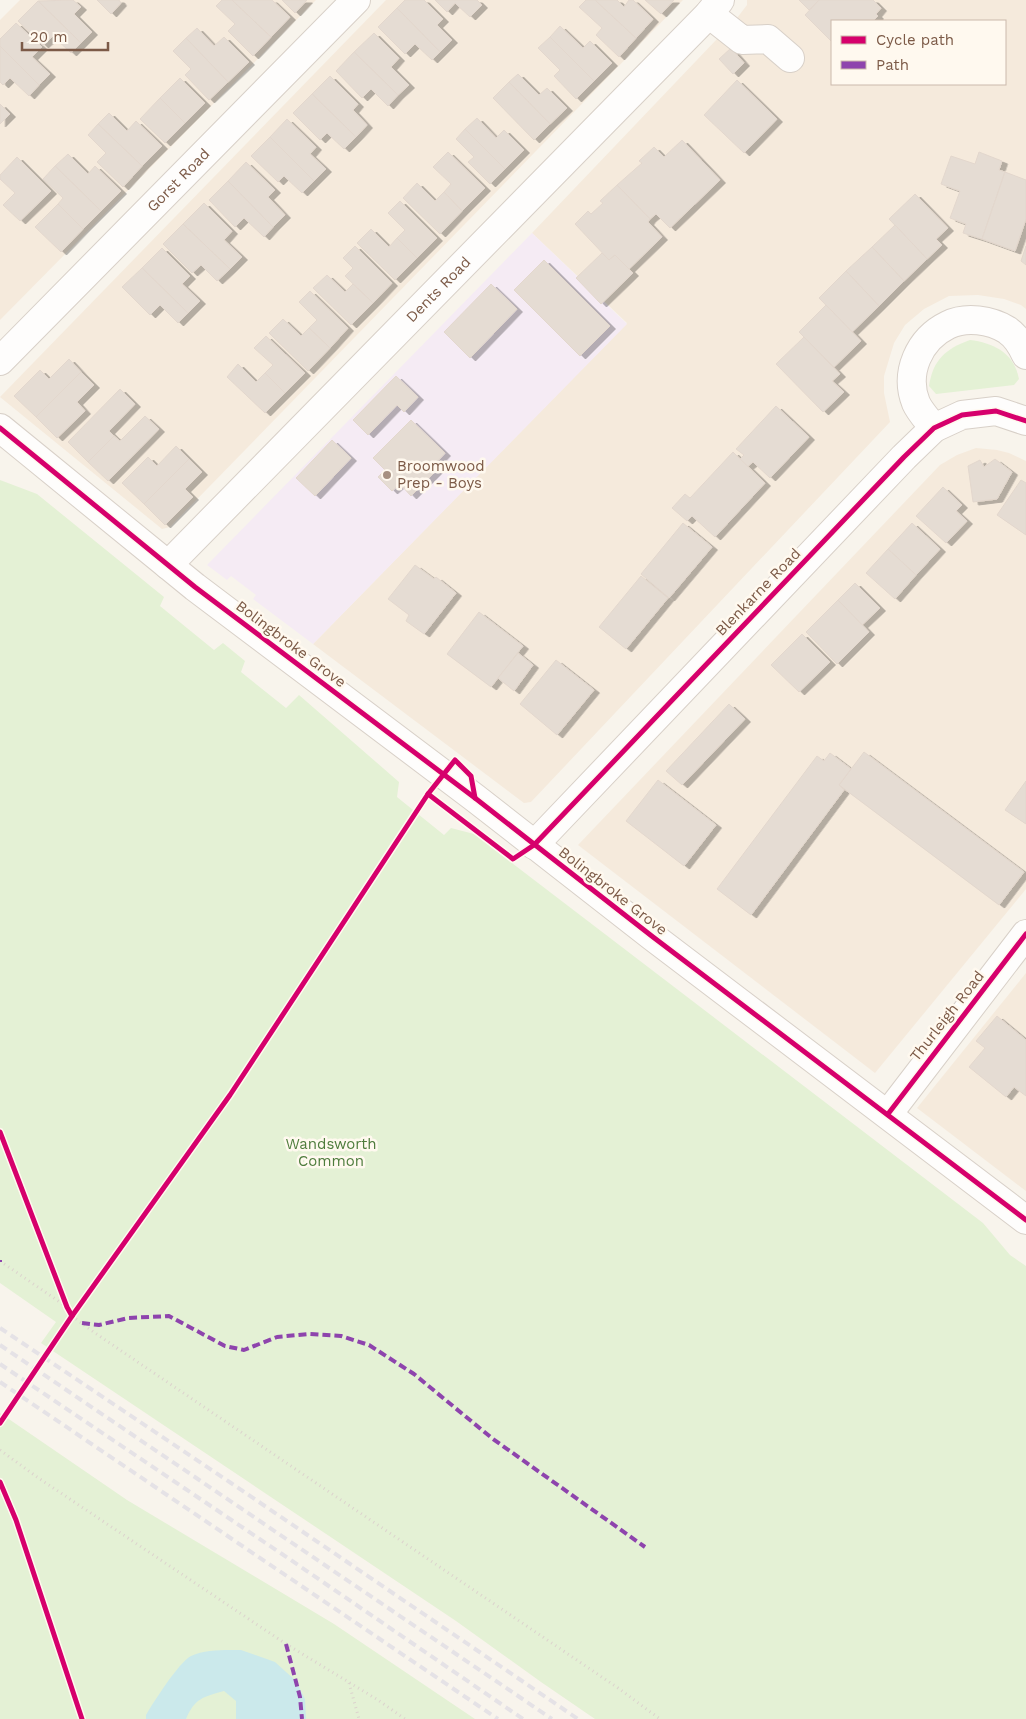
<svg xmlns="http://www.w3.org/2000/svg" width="1026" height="1719" font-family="'Work Sans',sans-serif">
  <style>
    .residential { fill: #f5eadc; fill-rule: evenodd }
    .education { fill: #f5ebf4 }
    .green { fill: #e4f1d5 }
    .water { fill: #cbe9eb }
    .building { fill: #e5dcd3; stroke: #e3d7cd; filter: url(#shadow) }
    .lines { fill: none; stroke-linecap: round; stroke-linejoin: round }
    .minor-casing { stroke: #d8d0c8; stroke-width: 30 }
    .secondary-casing { stroke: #d8d0c8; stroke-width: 30 }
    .path { stroke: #dcd3cd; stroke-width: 3; stroke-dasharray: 1 4; stroke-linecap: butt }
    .minor { stroke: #fefdfc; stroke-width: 28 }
    .secondary { stroke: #fefdfc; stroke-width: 28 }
    .rail { stroke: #e5e2e6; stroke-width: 4; stroke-dasharray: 8 5; stroke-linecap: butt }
    .path-bridge { stroke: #dcd3cd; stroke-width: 3; stroke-dasharray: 1 4; stroke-linecap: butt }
    .quiet { stroke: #8e44ad; stroke-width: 4; stroke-dasharray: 8 4; stroke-linecap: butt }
    .cycleway-casing { stroke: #fff9ef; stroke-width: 8 }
    .cycleway { stroke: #d6006c; stroke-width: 5 }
    .poi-dot { fill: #a79081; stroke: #fff9ef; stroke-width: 2 }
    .labels { text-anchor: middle; stroke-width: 5; stroke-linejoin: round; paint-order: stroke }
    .street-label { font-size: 15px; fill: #7c5a47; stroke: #fff9ef }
    .poi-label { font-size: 15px; fill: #7c5a47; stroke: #fff9ef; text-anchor: start }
    .park-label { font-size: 15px; fill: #4e7c3c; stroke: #fff9ef }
  </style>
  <defs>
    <filter id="shadow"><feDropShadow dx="5.5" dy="3" stdDeviation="0" flood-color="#0004"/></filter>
  </defs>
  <rect width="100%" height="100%" fill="#f8f4ec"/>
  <g class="residential">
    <path d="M20 0H316L0 320V20Z"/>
    <path d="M386 0H683L170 527 162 529 0 397Z"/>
    <path d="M747 0H1026V309L1021 305 1004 299 978 295 949 296 924 309 905 325 894 343 884 376V393L890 422 531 802 524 803 313 644 627 323 532 233 737 18 747 5ZM832 21H1005V84H832Z"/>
    <path d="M976 448 997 450 1009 453 1026 461V889L875 1073 578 845 940 465 957 455Z"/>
    <path d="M1026 973V1191L917 1108Z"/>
  </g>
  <path class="education" d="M532 233 627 324 313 644 253 599 256 595 231 576 227 580 207 565Z"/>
  <g class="green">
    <path d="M970 340C994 343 1014 353 1019 379L1014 385 936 394 929 386C933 360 945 349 970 340Z"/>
    <path d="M0 480 37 494 164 597 160 606 214 650 223 643 245 661 241 672 286 708 299 695 399 782 397 797 444 835 451 828 474 834 983 1223 1010 1255 1026 1266V1719H595L541 1682 456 1621 41 1343 56 1322 0 1283Z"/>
    <path d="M0 1413 127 1500 334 1624 475 1719H0Z"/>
  </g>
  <path class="water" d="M241 1650 275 1662 296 1681 305 1699 306 1719H236V1701L224 1691C203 1697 195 1698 186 1719H146V1715C153 1703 179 1662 191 1656 206 1649 225 1650 241 1650Z"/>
  <g class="building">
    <path d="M73 0 81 7 74 14 92 32 81 43 38 1Z"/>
    <path d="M97 0H119L121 3 111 14Z"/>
    <path d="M222 0H232L271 37 253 56 228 31 235 24 216 6Z"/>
    <path d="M232 0H272L290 17 271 37Z"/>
    <path d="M282 0H307L295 13Z"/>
    <path d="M405 0H424L443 19 437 25 452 40 440 52 397 8Z"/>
    <path d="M435 0H477L482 5 470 17 455 3 447 12Z"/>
    <path d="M586 0H595L636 38 619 57 596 35 602 28 579 7Z"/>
    <path d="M595 0H617L624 7 629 0H633L653 19 636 38Z"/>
    <path d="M645 0H674L661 14Z"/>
    <path d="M799 0H819L809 10Z"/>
    <path d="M819 0H873L881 8 876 14 878 16 873 21H832V42L805 15Z"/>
    <path d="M38 1 81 43 71 53 53 36 43 45 18 21Z"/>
    <path d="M397 8 440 52 432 60 415 44 405 54 378 27Z"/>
    <path d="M16 23 42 47 32 57 50 74 39 85 0 46V39Z"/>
    <path d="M560 26 583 48 590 41 612 63 594 81 550 37Z"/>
    <path d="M197 28 214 46 224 37 249 62 228 82 186 38Z"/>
    <path d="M374 33 399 58 391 67 409 85 398 95 354 52Z"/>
    <path d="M550 37 594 81 576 99 554 76 560 70 538 48Z"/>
    <path d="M186 38 228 82 209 100 185 75 191 69 173 51Z"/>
    <path d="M0 46 39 85 29 96 10 78 3 85 0 82Z"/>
    <path d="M731 48 744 63 733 74 719 59Z"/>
    <path d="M354 52 398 95 388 106 371 89 362 98 336 71Z"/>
    <path d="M518 74 539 95 547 88 567 108 550 124 509 82Z"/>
    <path d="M330 76 358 104 353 110 367 125 356 137 312 94Z"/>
    <path d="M180 78 205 103 185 123 160 98Z"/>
    <path d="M737 80 777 119 744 153 704 115Z"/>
    <path d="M509 82 550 124 534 140 493 98Z"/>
    <path d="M312 94 356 137 344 149 327 133 320 140 293 113Z"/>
    <path d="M160 98 185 123 165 143 140 119Z"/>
    <path d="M0 104 10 114 0 124Z"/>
    <path d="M109 113 127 131 136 121 162 146 142 166 98 124Z"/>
    <path d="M477 118 496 138 504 130 524 150 505 169 465 129Z"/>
    <path d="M287 119 316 147 310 154 326 169 314 181 270 137Z"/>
    <path d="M98 124 142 166 123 187 97 162 106 153 88 135Z"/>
    <path d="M465 129 505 169 490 184 468 162 474 157 456 139Z"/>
    <path d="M270 137 314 181 302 193 284 176 278 182 251 156Z"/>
    <path d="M682 140 720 180 670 228 656 214 650 219 617 185 642 163 639 161 654 147 664 157Z"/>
    <path d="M448 152 485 188 462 211 444 192 451 184 433 167Z"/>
    <path d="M979 152 1002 161 999 170 1005 172 982 239 963 233 966 224 950 218 960 191 941 184 951 156 975 164Z"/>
    <path d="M68 154 88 174 95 166 121 191 101 211 55 166Z"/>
    <path d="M17 157 51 191 20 221 3 205 15 193 0 179V175Z"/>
    <path d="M246 162 275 190 268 197 285 215 273 227 228 181Z"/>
    <path d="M55 166 101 211 83 229 58 204 63 198 43 179Z"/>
    <path d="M1005 172 1026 180V219L1015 251 982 239Z"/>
    <path d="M228 181 273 227 264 237 244 218 235 227 209 200Z"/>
    <path d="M417 183 435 201 444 192 462 211 440 234 403 198Z"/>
    <path d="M617 185 650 219 648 222 662 237 629 269 615 255 609 260 575 224 588 211 591 214 603 203 600 201Z"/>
    <path d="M915 194 948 228 936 239 942 245 927 259 889 219Z"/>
    <path d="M400 201 437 238 417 258 397 238 405 230 388 213Z"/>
    <path d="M204 203 232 231 224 240 242 257 230 269 183 224Z"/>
    <path d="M58 204 83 229 61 252 35 227Z"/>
    <path d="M183 224 230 269 217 281 201 265 192 273 163 244Z"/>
    <path d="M895 225 927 259 904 281 872 247Z"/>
    <path d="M371 229 389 247 397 238 417 258 395 280 357 243Z"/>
    <path d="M355 246 392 283 373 303 345 276 353 268 343 258Z"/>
    <path d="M1026 246V265L1021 261Z"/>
    <path d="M872 247 904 281 879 306 846 271Z"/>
    <path d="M162 248 190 276 182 284 200 301 188 313 142 268Z"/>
    <path d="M602 253 609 260 615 255 633 273 601 304 576 278Z"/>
    <path d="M544 260 610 326 580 356 514 290Z"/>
    <path d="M142 268 188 313 178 323 160 305 150 315 122 287Z"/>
    <path d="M846 271 879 306 852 332 819 298Z"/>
    <path d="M327 275 345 292 353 284 373 303 351 325 313 288Z"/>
    <path d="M491 284 517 309 470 358 444 332Z"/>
    <path d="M310 291 348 328 330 348 309 328 317 320 299 302Z"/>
    <path d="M826 305 861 341 834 367 799 332Z"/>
    <path d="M283 319 301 336 309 328 330 348 308 371 269 333Z"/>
    <path d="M266 336 305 373 285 393 265 373 273 365 254 348Z"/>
    <path d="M804 337 840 374 832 381 844 392 823 412 776 364Z"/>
    <path d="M69 359 81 372 36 417 14 396 40 370 49 379Z"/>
    <path d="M238 364 256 382 265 373 285 393 265 413 227 377Z"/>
    <path d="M81 372 94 385 77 402 85 411 57 438 36 417Z"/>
    <path d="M396 376 418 397 404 412 397 405 368 435 353 420Z"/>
    <path d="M120 389 135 404 109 431 114 436 88 462 68 442Z"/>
    <path d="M776 406 809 437 770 478 753 462 747 467 739 460 744 455 736 449Z"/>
    <path d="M145 416 159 429 108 481 88 462 114 436 120 441Z"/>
    <path d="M411 420 445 453 435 464 439 468 411 496 400 484 392 491 378 477 385 470 373 458Z"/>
    <path d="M332 440 351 458 315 496 296 478Z"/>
    <path d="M176 446 189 459 144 504 122 483 148 457 157 466Z"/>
    <path d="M733 452 765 483 715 537 692 516 687 521 672 508 685 494 690 498Z"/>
    <path d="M189 459 202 472 185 489 193 497 165 525 144 504Z"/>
    <path d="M995 459 1012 472 997 499 973 502 968 466 980 460 984 467Z"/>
    <path d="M1021 480 1026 483V535L997 515Z"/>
    <path d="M943 487 962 505 956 511 967 521 946 543 916 516Z"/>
    <path d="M683 523 712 547 669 598 641 574Z"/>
    <path d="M912 523 940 549 916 575 888 549Z"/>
    <path d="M888 549 916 575 895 599 866 573Z"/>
    <path d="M415 565 434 579 436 577 456 593 424 634 406 621 409 615 388 599Z"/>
    <path d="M641 576 668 598 626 649 599 627Z"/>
    <path d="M855 583 880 608 862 625 838 600Z"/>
    <path d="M838 600 869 632 837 664 806 632Z"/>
    <path d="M479 612 523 646 491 687 447 654Z"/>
    <path d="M802 634 830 662 799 692 771 665Z"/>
    <path d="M518 653 533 665 514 691 498 678Z"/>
    <path d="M556 660 594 690 557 735 520 704Z"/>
    <path d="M729 704 745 719 682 785 666 771Z"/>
    <path d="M864 752 1024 872 999 905 839 785Z"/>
    <path d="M830 753 851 769 839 785 844 790 751 915 717 889 817 756 824 761Z"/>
    <path d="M658 780 716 825 684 866 626 821Z"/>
    <path d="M1026 781V824L1005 810Z"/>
    <path d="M997 1016 1026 1040V1096L1014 1087 1006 1097 969 1067 985 1048 976 1041Z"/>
  </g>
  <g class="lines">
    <defs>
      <g id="minor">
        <path d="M709 14 742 40 768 39 790 58"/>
        <path id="s1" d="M0 361 356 0"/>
        <path d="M934 428C928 420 920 412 916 403 904 373 919 339 948 325 966 316 991 320 1007 330 1016 336 1022 346 1026 355"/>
        <path id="s2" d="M168 565 709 14 720 0"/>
        <path d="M534 845 904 457 934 428 962 415 996 411 1026 421"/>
        <path d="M888 1114 1026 934"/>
      </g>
      <path id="secondary" d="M0 428 195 587 475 798 653 937 1026 1220"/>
    </defs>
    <use href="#minor" class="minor-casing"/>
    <use href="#secondary" class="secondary-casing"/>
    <g class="path">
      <path d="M0 1261 67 1307"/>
      <path d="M72 1316 95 1333 618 1688 660 1719"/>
      <path d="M0 1450 37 1477 286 1644 378 1700 405 1719"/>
      <path d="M349 1683 359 1719"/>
    </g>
    <use href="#minor" class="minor"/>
    <use href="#secondary" class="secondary"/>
    <g class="rail">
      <path d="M0 1328 231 1483 578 1719"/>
      <path d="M0 1345 552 1719"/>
      <path d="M0 1364 282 1554 523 1719"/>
      <path d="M0 1382 498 1719"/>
    </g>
    <path class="path-bridge" d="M0 1423 58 1337"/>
    <g class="quiet">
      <path d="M0 1260V1262"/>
      <path d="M82 1323 99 1325 128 1318 169 1316 225 1346 244 1350 277 1337 309 1334 341 1336 369 1345 414 1374 493 1439 645 1547"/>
      <path d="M286 1644 300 1697 302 1719"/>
    </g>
    <defs>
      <g id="cycleway">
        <path d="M0 428 195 587 475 798 653 937 1026 1220"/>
        <path d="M428 794 513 859 534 845 904 457 934 428 962 415 996 411 1026 421"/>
        <path d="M888 1114 1026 934"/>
        <path d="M0 1132 67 1307 72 1316"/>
        <path d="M0 1423 72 1316 230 1095 428 794 455 760 471 776 475 798"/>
        <path d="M0 1482 16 1520 82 1719"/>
      </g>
    </defs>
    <use href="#cycleway" class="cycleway-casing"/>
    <use href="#cycleway" class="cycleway"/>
  </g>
  <circle class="poi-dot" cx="387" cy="475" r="5"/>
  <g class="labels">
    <g class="street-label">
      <text dy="5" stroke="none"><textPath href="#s1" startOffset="254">Gorst Road</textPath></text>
      <text dy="5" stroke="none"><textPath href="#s2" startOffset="386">Dents Road</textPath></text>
      <text transform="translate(758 592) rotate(-46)" y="5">Blenkarne Road</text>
      <text transform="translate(291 644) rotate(37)" y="5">Bolingbroke Grove</text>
      <text transform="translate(613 891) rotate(38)" y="5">Bolingbroke Grove</text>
      <text transform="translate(947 1016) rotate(-52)" y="5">Thurleigh Road</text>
    </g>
    <g class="poi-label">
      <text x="397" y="471">Broomwood<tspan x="397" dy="17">Prep - Boys</tspan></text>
    </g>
    <g class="park-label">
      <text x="331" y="1149">Wandsworth<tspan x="331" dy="17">Common</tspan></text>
    </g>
  </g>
  <rect x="831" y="20" width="175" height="65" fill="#fff9ef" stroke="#cbb9ac"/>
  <rect x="841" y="36" width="25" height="8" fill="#d6006c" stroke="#cbb9ac"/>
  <text x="876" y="45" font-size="15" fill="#7c5a47">Cycle path</text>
  <rect x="841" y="61" width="25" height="8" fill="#8e44ad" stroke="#cbb9ac"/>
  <text x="876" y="70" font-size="15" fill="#7c5a47">Path</text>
  <path d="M22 42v8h86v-8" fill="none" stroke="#7c5a47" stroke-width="2.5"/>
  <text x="30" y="42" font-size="15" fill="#7c5a47" stroke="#fff9ef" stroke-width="4" paint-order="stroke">20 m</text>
</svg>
